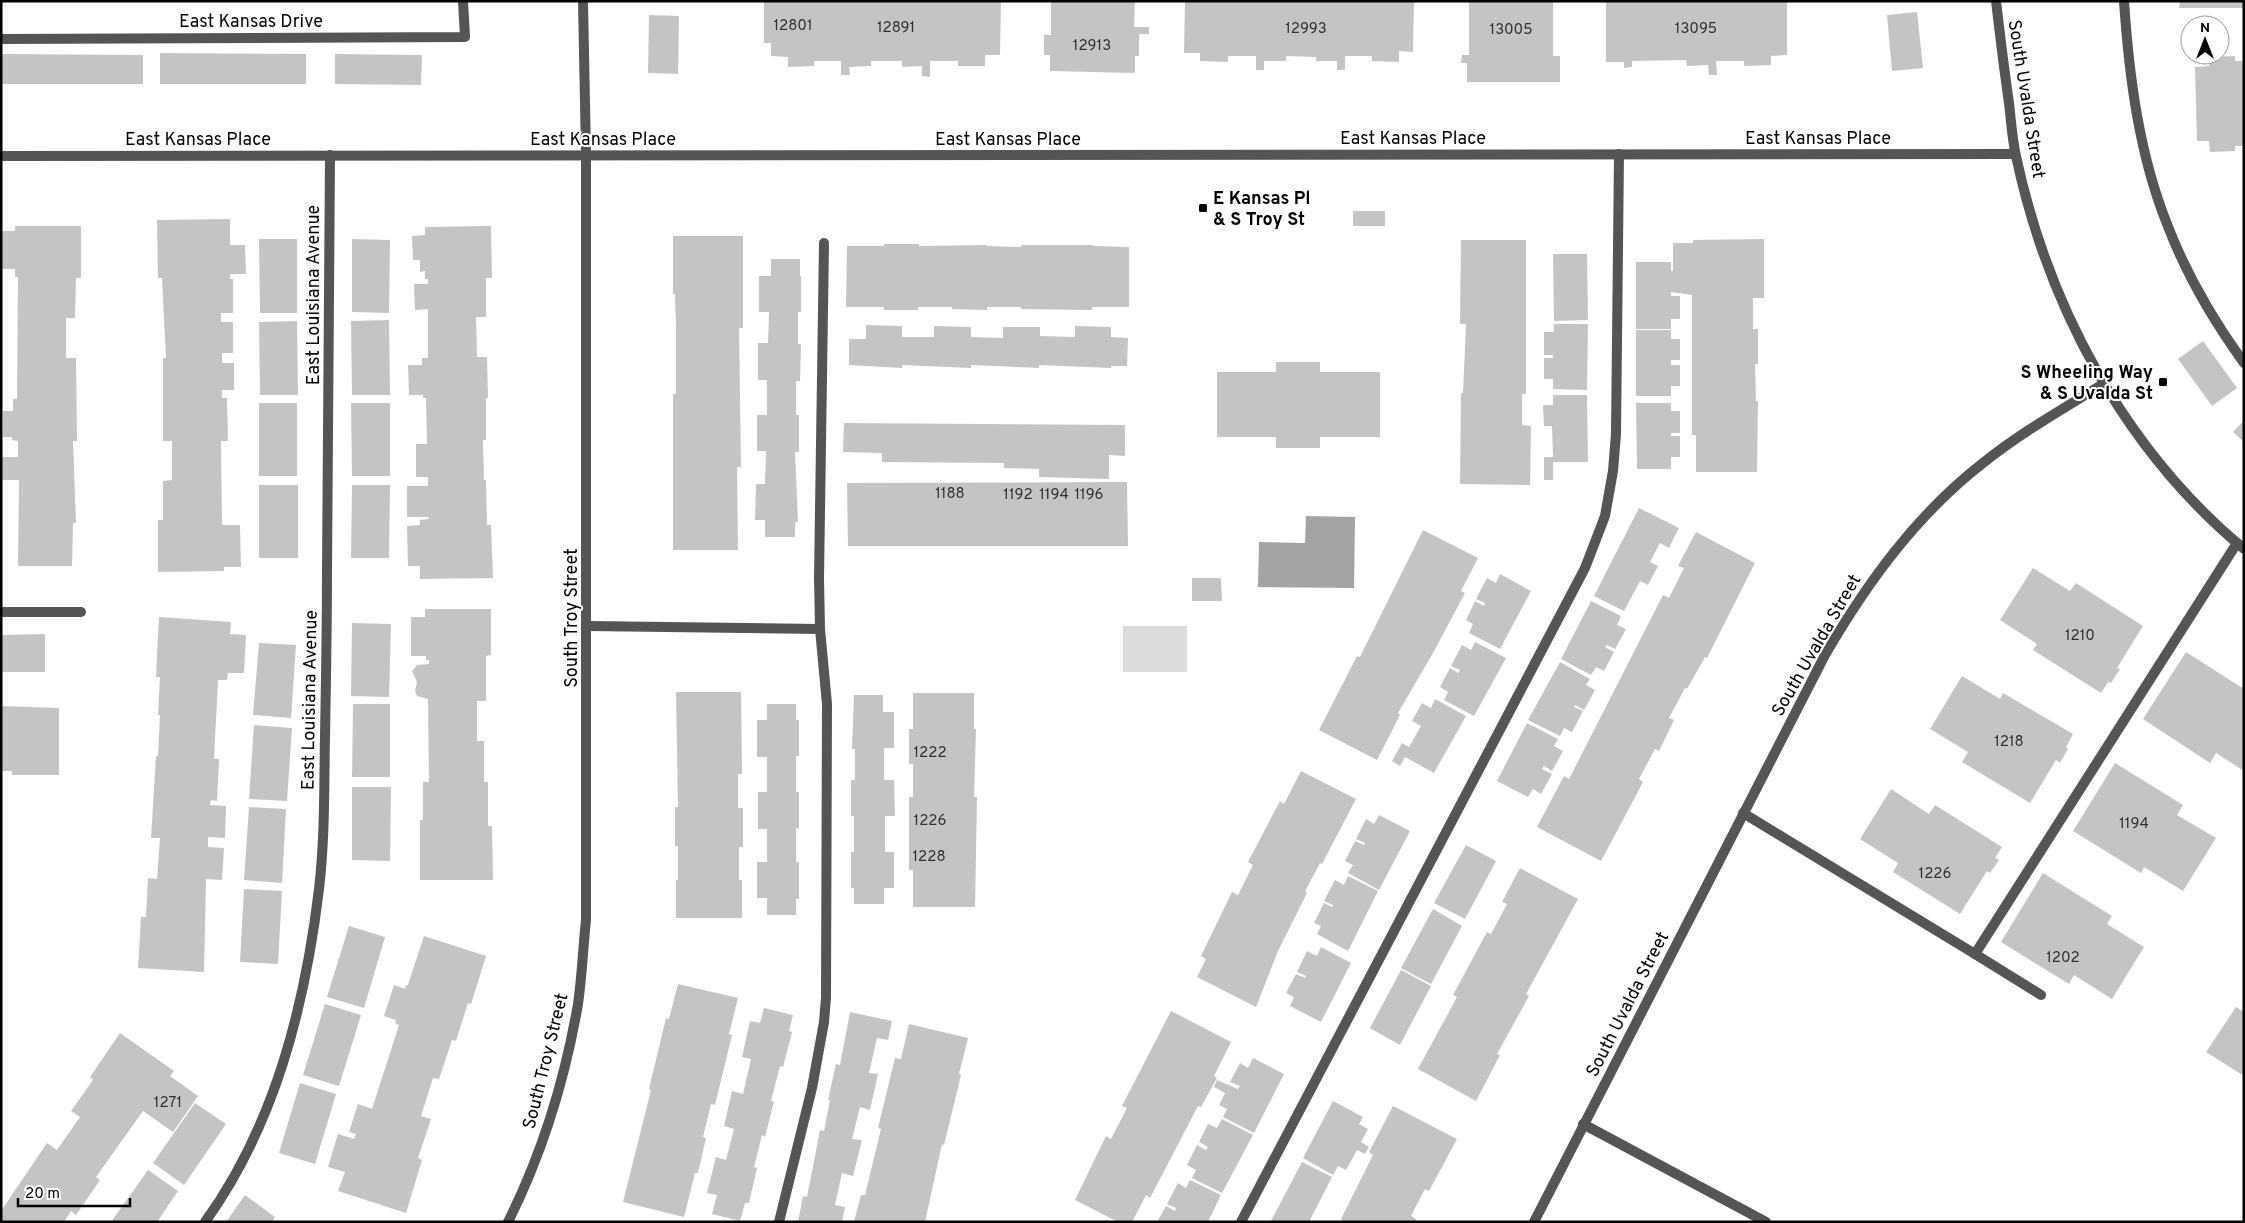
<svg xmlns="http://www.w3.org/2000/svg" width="2245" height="1223" font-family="Overpass,sans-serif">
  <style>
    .green { fill: #dcdcdc }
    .water { fill: #a3a3a3 }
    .building { fill: #c4c4c4 }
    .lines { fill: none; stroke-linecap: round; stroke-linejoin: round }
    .service { stroke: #555; stroke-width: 10 }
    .minor { stroke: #555; stroke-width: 10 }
    .tertiary { stroke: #555; stroke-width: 10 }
    .poi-dot { fill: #000; stroke: #fff; stroke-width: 2 }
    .labels { text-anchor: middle; stroke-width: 4; stroke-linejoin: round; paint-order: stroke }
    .number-label { font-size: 15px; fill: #313131 }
    .street-label { font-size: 18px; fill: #000; stroke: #fff }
    .poi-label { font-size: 18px; font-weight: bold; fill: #000; stroke: #fff; text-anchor: start }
  </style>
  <rect width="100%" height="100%" fill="#fff"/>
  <rect class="green" x="1123" y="626" width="64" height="46"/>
  <path class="water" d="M1306 516 1355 517 1354 588 1258 587 1259 542 1305 543Z"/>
  <g class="building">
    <path d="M764 1H1001L1000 55H985V66H958V61H930V77L922 76V66L902 67V61H871V66L849 67 850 75H841V61H814V66L788 67V57L771 56V43H764Z"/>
    <path d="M1051 1H1135L1134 27H1149V34H1139V56H1135V73L1050 71V55H1044V35H1051Z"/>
    <path d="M1185 1H1414L1413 52 1399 51V62L1372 61V56H1345V70H1337V61H1316V57L1286 56V61H1264V70H1256V56H1228V62L1200 61V53H1184Z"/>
    <path d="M1469 1H1553V56H1560V82H1467V63H1461L1462 55H1469Z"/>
    <path d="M1606 1H1787V55L1771 56V65L1744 66V61H1716L1717 75H1709L1708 65 1687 66 1686 60 1632 61V67L1624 68V62H1606Z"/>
    <path d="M2180 1H2244V8H2179Z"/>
    <path d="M1917 12 1923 68 1892 71 1887 15Z"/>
    <path d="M649 15 679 16 678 74 648 73Z"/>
    <path d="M160 53 306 54V84H160Z"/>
    <path d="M1 54 143 55V84H1Z"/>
    <path d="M335 54 422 55 421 85 335 84Z"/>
    <path d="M2235 56V61H2244V146H2235V151L2210 152 2209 141H2197L2195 67 2209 66V57Z"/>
    <rect x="1353" y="211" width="32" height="15"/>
    <path d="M230 219V245H245L246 274H230V279H233V313H221V322H233V353H222V363H234V390H222V398H227L228 441H221L222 525H240L241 567H224V571L158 572V520H163V481L172 480V441H163V358H166L162 278H158L157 220Z"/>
    <path d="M15 226H81V278H76L75 318H66V358H76L77 441H73L76 523H73L72 566H18L19 480H1V457H18V441L12 440V437H3V411H13V399H17L18 277H15V269H1V231H15Z"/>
    <path d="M491 226 492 278H486V317H476L477 357H487L488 398H486V440H483L484 480H486L487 525H491L493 578 420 579V566H408L407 526 420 525V520L429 519 428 517H407V486H428V477H416V444H427L426 398H423V395H409L408 365H422V358H428V309L415 310 414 284H428V279H425V271L420 272V260H413L412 236 425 235V227Z"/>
    <path d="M673 236H743V328H739L741 467H737L738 550H673V394H676V326L675 294H673Z"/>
    <path d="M259 239H297V313H260Z"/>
    <path d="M352 239 390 240 389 313 352 312Z"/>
    <path d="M1764 239V298H1753V329H1758V364H1755L1756 401H1758L1757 472H1696V435H1692V295L1671 292V296H1680V319H1671V329H1636V262H1671V271H1673V243H1693V240Z"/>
    <path d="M1461 240H1526V394H1522V425L1531 426 1530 485 1460 484 1461 393H1463L1466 324H1460Z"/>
    <path d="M884 244H919V246L987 245V246L1021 247V245H1093V246L1129 247V307H1092V310L1021 309V307H987V310L952 309V307H918V310H884V307H846L847 246H884Z"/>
    <path d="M1553 254H1587L1588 320 1554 321Z"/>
    <path d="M771 259H800V276H801V312H798V344H801L800 381H796V415H799V452H795L798 522H795V537H765V520H755L756 484H765L766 451H757V415H767V380H758V343H768L769 312H759V276H771Z"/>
    <path d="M389 320 390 395H352L351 321Z"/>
    <path d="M297 321 298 395H260L259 322Z"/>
    <path d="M1554 324H1588L1587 390 1553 389V379H1544V358H1553V355H1544V332H1554Z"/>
    <path d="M866 325 902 326V337H934V326L971 327V337L1003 338V327H1040V336L1075 337V326L1111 327V337L1128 338 1127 366H1111V368L1039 365V368L971 365V368L902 365V368L849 365V339H866Z"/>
    <path d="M1636 330H1671V339H1680V360H1671V365H1680V386H1671V396H1636Z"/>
    <path d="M2203 341 2237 388 2212 406 2178 359Z"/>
    <path d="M1276 362H1320V372H1380V437H1320V448H1276V437H1217V372H1276Z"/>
    <path d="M1553 395H1587L1588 462H1553V480H1544V457H1553L1552 426H1544L1543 405H1553Z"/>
    <rect x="259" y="403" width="38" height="73"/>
    <path d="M351 403H390V476H352Z"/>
    <path d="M1636 403H1671V411H1680V433H1671V436H1680V457H1671V469H1637Z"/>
    <path d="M2244 420V442L2233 432Z"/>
    <path d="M844 423 1125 425V456L1109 455V479L1039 477V469L1004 468V463L882 462V453L843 452Z"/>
    <path d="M1127 482 1128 546H848L847 483Z"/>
    <rect x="259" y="485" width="39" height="73"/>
    <path d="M352 485H390L389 558H351Z"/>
    <path d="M1639 508 1679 528 1669 548 1660 543 1650 562 1658 566 1648 585 1640 581 1624 611 1594 596Z"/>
    <path d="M1423 530 1478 558 1461 591 1465 593 1433 653 1398 713 1400 715 1377 760 1319 730 1357 656 1360 657Z"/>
    <path d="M1696 532 1755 563 1707 658 1705 657 1687 689 1685 688 1669 718 1674 720 1659 751 1655 749 1639 779 1643 782 1601 861 1537 827 1564 776 1569 779 1663 595 1669 598 1684 568 1678 566Z"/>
    <path d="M2033 568 2070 591 2076 583 2143 626 2117 668 2120 669 2111 683 2108 682 2101 693 2033 650 2037 644 2000 620Z"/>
    <path d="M1500 574 1531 591 1500 649 1469 633 1473 624 1466 620 1475 601 1484 606 1485 603 1476 599 1487 578 1496 583Z"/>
    <path d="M1192 578H1221L1222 601H1192Z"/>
    <path d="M1591 601 1621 616 1617 625 1626 629 1615 649 1607 645 1605 647 1614 652 1604 671 1596 667 1591 675 1561 659Z"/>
    <path d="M425 609H491V655L486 656V701H477V741H484V782H488V826H492L493 880H420V820H423V782H429L428 699 417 696 415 691 417 682 412 671 417 665 429 664V660H426V656H411V617H425Z"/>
    <path d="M159 617 231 622 230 634 246 635 244 673H228L227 680H218L214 759H219L217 801 211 800 210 805 226 806 225 838 208 837V847L224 848 222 880 206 879 204 972 138 968 141 917H146L148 878 157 879 160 838H151L156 756H158L160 715H158L160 677H156Z"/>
    <path d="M352 623 391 624 389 697 351 696Z"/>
    <path d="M45 634V672H1V635Z"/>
    <path d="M1475 642 1506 658 1474 716 1444 700 1448 692 1440 687 1450 668 1458 673 1460 670 1451 666 1462 645 1471 650Z"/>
    <path d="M259 643 296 645 291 718 253 715Z"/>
    <path d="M2186 652 2244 689V771L2216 753 2210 763 2143 719Z"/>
    <path d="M1560 662 1590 679 1586 685 1595 690 1584 710 1575 705 1574 707 1583 711 1572 732 1564 728 1560 736 1528 720Z"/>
    <path d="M1962 676 2000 699 2003 693 2073 734 2066 747 2068 749 2060 763 2056 760 2030 803 1962 762 1968 752 1930 729Z"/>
    <path d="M676 692H741L742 774H738V808H743V847H739V880H742V918H676V880H678V846H675V807H678Z"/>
    <path d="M913 693H974V729H976L974 797H977L975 907H913V870H909V797H913V764H909V729H913Z"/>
    <path d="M854 695H883V712H894V748H884V780H894L895 816H885V852H894V888H884V904H854V888H851V852H854V816H851V780H855V749H852Z"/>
    <path d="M1435 699 1466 716 1434 773 1405 757 1400 766 1392 761 1402 743 1409 747 1421 726 1412 721 1422 703 1431 708Z"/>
    <path d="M353 704H390V777H352Z"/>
    <path d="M767 704H796V720H799V756H796V792H799V829L796 828V862H799V899H796V915H767V898H757V862H767V829H758V792H767V757H757V720H767Z"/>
    <path d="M1 706 59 708V775H12V771H1Z"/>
    <path d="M1527 723 1558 739 1554 746 1563 751 1552 771 1544 766 1542 769 1552 774 1541 794 1533 789 1528 797 1497 781Z"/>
    <path d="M254 725 292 728 287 801 249 799Z"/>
    <path d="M2115 763 2183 805 2177 815 2216 838 2183 891 2144 867 2141 873 2073 831Z"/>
    <path d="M1301 771 1356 799 1322 864 1320 863 1305 891 1307 893 1278 951 1256 1007 1197 977 1206 959 1201 956 1232 892 1238 895 1253 865 1248 862 1280 801 1284 804Z"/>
    <path d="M352 787H391L390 861 352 860Z"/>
    <path d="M1891 789 1929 814 1935 805 2002 847 1995 858 1999 860 1990 873 1987 871 1960 914 1893 872 1898 863 1860 839Z"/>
    <path d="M249 807 286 809 282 883 244 880Z"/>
    <path d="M1379 815 1410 831 1379 890 1348 873 1353 865 1345 861 1355 841 1364 845 1365 843 1356 839 1366 819 1374 824Z"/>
    <path d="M1466 845 1496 861 1465 919 1434 903Z"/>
    <path d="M1520 868 1578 899 1526 994 1529 996 1497 1054 1500 1055 1476 1101 1418 1069 1457 997 1453 995 1487 932 1491 934 1507 904 1502 902Z"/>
    <path d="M2043 873 2112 916 2107 924 2144 947 2112 999 2074 975 2069 984 2001 942Z"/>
    <path d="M1348 876 1378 891 1348 951 1317 934 1321 926 1314 923 1324 903 1332 907 1333 905 1324 901 1335 880 1344 885Z"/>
    <path d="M244 889 282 891 278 964 240 962Z"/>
    <path d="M1433 909 1462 926 1431 984 1401 968Z"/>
    <path d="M349 926 385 937 364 1008 327 997Z"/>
    <path d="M424 936 486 956 471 1004 468 1003 456 1041 452 1040 439 1079 433 1078 421 1116 431 1119 418 1158 422 1160 406 1213 338 1191 345 1172 328 1167 338 1134 354 1139 356 1134 349 1132 358 1104 372 1109 399 1025 395 1023 396 1020 384 1016 394 985 405 989 406 985H408Z"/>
    <path d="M1321 947 1351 963 1321 1022 1290 1006 1294 997 1286 993 1296 974 1305 978 1306 976 1297 972 1307 951 1317 956Z"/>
    <path d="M1401 970 1431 986 1400 1045 1370 1028Z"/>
    <path d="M678 984 738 998 729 1034 732 1035 715 1105 711 1104 703 1137 706 1138 698 1173H695L684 1217 623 1202 651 1090 649 1089 666 1018 669 1019Z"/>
    <path d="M325 1004 361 1015 339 1086 303 1075Z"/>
    <path d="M2236 1007 2244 1012V1076L2206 1052Z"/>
    <path d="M764 1008 793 1015 789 1031 792 1032 783 1067 780 1066 771 1101H774L765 1137 762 1135 754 1167 757 1168 749 1203H745L740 1221 712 1214 717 1195 707 1193 716 1157 726 1160 734 1129 724 1126 732 1091 743 1094 751 1059 742 1057 750 1021 760 1023Z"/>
    <path d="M1171 1011 1231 1042 1214 1076 1217 1078 1201 1107 1198 1106 1150 1198 1146 1195 1132 1222H1118L1075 1200 1106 1136 1111 1139 1127 1108 1122 1106Z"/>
    <path d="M850 1012 892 1021 888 1040 877 1038 869 1073 878 1074 870 1110 860 1107 852 1139 862 1140 853 1176 842 1173 835 1205 845 1207 842 1222H798L803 1196 807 1197 820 1130 824 1131 830 1100H828L836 1064 840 1065Z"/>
    <path d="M909 1024 968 1038 959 1074 961 1075 944 1145 942 1144 925 1222H854L861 1195H865L881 1129 878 1128 895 1058 901 1059Z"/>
    <path d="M120 1033 174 1071 170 1076 198 1096 173 1132 143 1111 96 1177 100 1180 76 1215 71 1211 64 1222H1V1211L47 1143 57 1150 80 1117 71 1111 93 1080 90 1077Z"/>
    <path d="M1253 1058 1284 1074 1254 1133 1223 1117 1227 1109 1219 1105 1225 1093 1214 1087 1217 1080 1238 1089 1240 1086 1230 1082 1240 1063 1248 1068Z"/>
    <path d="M300 1083 336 1094 315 1164 279 1153Z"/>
    <path d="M1333 1101 1363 1117 1359 1124 1368 1129 1361 1142 1369 1147 1365 1154 1357 1150 1346 1170 1338 1166 1333 1175 1303 1158Z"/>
    <path d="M195 1103 226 1124 184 1185 153 1163Z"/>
    <path d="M1393 1106 1457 1139 1429 1191 1425 1189 1411 1216 1416 1219 1415 1222H1344L1341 1219 1373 1155 1369 1152Z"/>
    <path d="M1222 1119 1253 1135 1222 1193 1192 1178 1196 1170 1187 1165 1197 1145 1206 1150 1208 1147 1199 1142 1208 1124 1217 1128Z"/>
    <path d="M1302 1162 1332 1177 1309 1222H1273L1271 1221Z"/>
    <path d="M148 1170 178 1191 157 1222H111Z"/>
    <path d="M1190 1180 1221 1195 1208 1222H1157L1166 1206 1175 1211 1176 1208 1167 1204 1178 1183 1186 1188Z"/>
    <path d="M245 1195 275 1217 272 1222H226Z"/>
  </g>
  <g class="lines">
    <g class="service">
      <path d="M1 39 465 37 463 1"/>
      <path d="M1 612H81"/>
    </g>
    <g class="minor">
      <path d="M2124 1C2129 76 2139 154 2167 224 2186 274 2213 320 2244 363"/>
      <path d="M1 156 2015 154"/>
      <path d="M587 626 820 629"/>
      <path d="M1743 813 1975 954 2237 543"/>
      <path d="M1975 954 2041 995"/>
      <path d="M1583 1124 1766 1222"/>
      <path d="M205 1222C275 1125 305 1006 319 889 325 838 324 787 325 736 326 681 327 626 327 572 328 433 329 294 330 155"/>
      <path d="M508 1222C542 1154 565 1079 578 1004 582 976 583 948 586 920V155L583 1"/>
      <path d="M779 1222 812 1088 824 1022 826 998 827 704 820 629 819 578 824 243"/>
      <path d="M1241 1222 1585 568 1605 516 1613 471 1616 434 1619 154"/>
    </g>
    <g class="tertiary">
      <path d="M1996 1C2000 35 2004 69 2009 103 2011 120 2012 138 2016 156 2048 306 2124 449 2244 549"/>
      <path d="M1534 1222 1825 655C1867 583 1916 515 1983 463 2020 433 2063 409 2103 384"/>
    </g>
  </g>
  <g class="poi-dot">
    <rect x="1198" y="203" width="10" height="10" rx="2.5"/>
    <rect x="2158" y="377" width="10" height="10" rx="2.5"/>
  </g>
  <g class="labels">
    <g class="number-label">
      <text x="793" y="30">12801</text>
      <text x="896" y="32">12891</text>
      <text x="1306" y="33">12993</text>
      <text x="1696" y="33">13095</text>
      <text x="1511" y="34">13005</text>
      <text x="1092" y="50">12913</text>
      <text x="950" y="498">1188</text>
      <text x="1018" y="499">1192</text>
      <text x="1054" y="499">1194</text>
      <text x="1089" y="499">1196</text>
      <text x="2080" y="640">1210</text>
      <text x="2009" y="746">1218</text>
      <text x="930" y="757">1222</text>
      <text x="930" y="825">1226</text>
      <text x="2134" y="828">1194</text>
      <text x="929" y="861">1228</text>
      <text x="1935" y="878">1226</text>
      <text x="2063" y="962">1202</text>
      <text x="168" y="1107">1271</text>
    </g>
    <g class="street-label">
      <text x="251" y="27">East Kansas Drive</text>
      <text transform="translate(2027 99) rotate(81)" y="6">South Uvalda Street</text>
      <text x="1413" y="144">East Kansas Place</text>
      <text x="1818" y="144">East Kansas Place</text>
      <text x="198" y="145">East Kansas Place</text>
      <text x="603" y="145">East Kansas Place</text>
      <text x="1008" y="145">East Kansas Place</text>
      <text transform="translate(313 295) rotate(-90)" y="6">East Louisiana Avenue</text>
      <text transform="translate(571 618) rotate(-90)" y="6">South Troy Street</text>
      <text transform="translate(1816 645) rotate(-60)" y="6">South Uvalda Street</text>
      <text transform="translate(309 700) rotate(-89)" y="6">East Louisiana Avenue</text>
      <text transform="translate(1627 1004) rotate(-63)" y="6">South Uvalda Street</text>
      <text transform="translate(545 1061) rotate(-76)" y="6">South Troy Street</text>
    </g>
    <g class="poi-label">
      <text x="1213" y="204">E Kansas Pl<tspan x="1213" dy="21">&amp; S Troy St</tspan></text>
      <text x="2153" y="378" text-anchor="end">S Wheeling Way<tspan x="2153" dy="21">&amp; S Uvalda St</tspan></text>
    </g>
  </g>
  <rect width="2245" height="1223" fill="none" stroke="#000000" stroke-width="5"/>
  <g transform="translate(2205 40)"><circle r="24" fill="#ffffff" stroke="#999999"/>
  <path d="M0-4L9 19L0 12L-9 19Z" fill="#000000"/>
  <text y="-8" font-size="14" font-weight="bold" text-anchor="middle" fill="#000000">N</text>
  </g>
  <path d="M18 1198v8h112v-8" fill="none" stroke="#000000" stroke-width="2.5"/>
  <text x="25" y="1198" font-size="15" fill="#000000" stroke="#ffffff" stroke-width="4" paint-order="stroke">20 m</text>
</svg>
